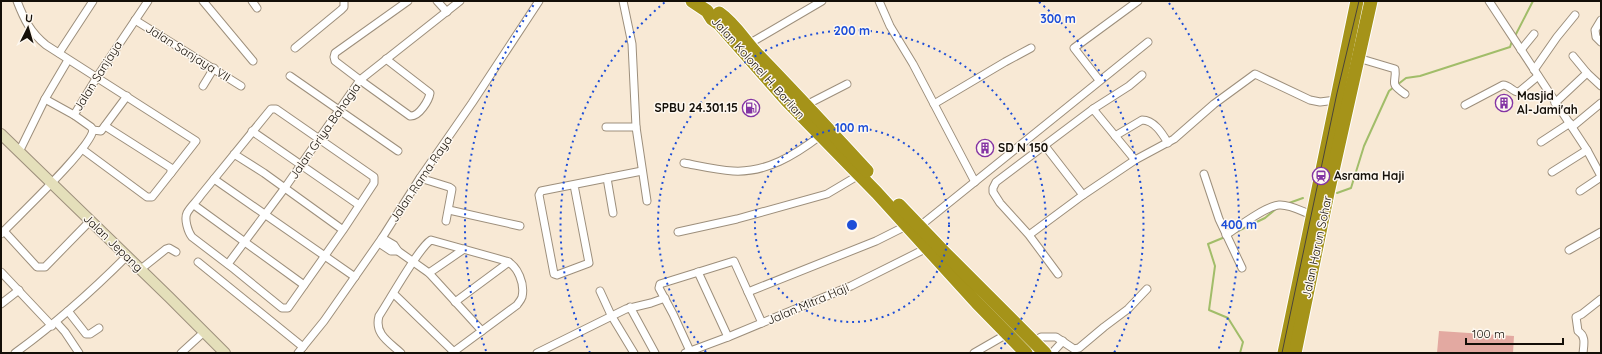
<svg xmlns="http://www.w3.org/2000/svg" width="1602" height="354" font-family="Quicksand,sans-serif">
  <style>
    .green { fill: #e3a9a1 }
    .lines { fill: none; stroke-linecap: round; stroke-linejoin: round }
    .stream { stroke: #a1bd69; stroke-width: 2 }
    .street-casing { stroke: #9d8f7c; stroke-width: 9 }
    .secondary-casing { stroke: #9d8f7c; stroke-width: 12 }
    .highway-casing { stroke: #fff; stroke-width: 15 }
    .street { stroke: #fff; stroke-width: 7 }
    .secondary { stroke: #e4dfba; stroke-width: 10 }
    .highway { stroke: #a59319; stroke-width: 13 }
    .tram { stroke: #4b443a; stroke-width: 1 }
    .ring { fill: none; stroke: #1d4ed8; stroke-width: 2; stroke-dasharray: 2 4 }
    .labels { text-anchor: middle; stroke-width: 3; stroke-linejoin: round; paint-order: stroke }
    .street-label { font-size: 12px; fill: #140f08; stroke: #fef8f0 }
    .poi-label { font-size: 12px; font-weight: bold; fill: #140f08; stroke: #fef8f0; text-anchor: start }
    .centre { fill: #1d4ed8; stroke: #fef8f0; stroke-width: 2 }
    .ring-label { font-size: 12px; text-anchor: middle; font-weight: bold; fill: #1d4ed8; stroke: #fef8f0; stroke-width: 3; stroke-linejoin: round; paint-order: stroke }
  </style>
  <rect width="100%" height="100%" fill="#f8e9d5"/>
  <path class="green" d="M1439 331 1514 336 1513 353H1437Z"/>
  <g class="lines">
    <g class="stream">
      <path d="M1514 38 1533 1"/>
      <path d="M1397 85 1406 78 1420 76 1510 47 1512 41"/>
      <path d="M1337 193 1351 188 1364 146 1389 91 1394 87"/>
      <path d="M1289 203 1303 198"/>
      <path d="M1236 232 1265 218 1277 208"/>
      <path d="M1225 237 1208 244 1215 266 1209 310 1228 318 1243 342 1240 353"/>
    </g>
    <defs>
      <g id="street">
        <path d="M17 1C24 19 30 32 46 45L196 141 171 173"/>
        <path d="M203 1 253 61"/>
        <path d="M252 1 257 8"/>
        <path d="M437 1 447 12"/>
        <path d="M623 1 632 44 636 127 647 201"/>
        <path d="M879 1 890 26 913 64 975 182"/>
        <path d="M1489 1 1587 150 1601 176"/>
        <path d="M135 20 241 86"/>
        <path d="M1601 20 1595 30 1596 37 1601 42"/>
        <path d="M747 45 822 1"/>
        <path d="M295 48 341 10 344 7V1"/>
        <path d="M1521 50 1534 34"/>
        <path d="M59 53 93 1"/>
        <path d="M1573 56 1587 73"/>
        <path d="M1358 58 1395 69C1397 84 1388 82 1405 94"/>
        <path d="M386 59 430 93C429 100 419 117 410 116L360 80 335 61 334 57 335 53 408 1"/>
        <path d="M1534 70 1557 37 1575 15"/>
        <path d="M290 76 398 151"/>
        <path d="M1099 80 1074 48 1138 1"/>
        <path d="M203 86 214 68"/>
        <path d="M45 99 74 115"/>
        <path d="M1555 103 1587 73 1601 86"/>
        <path d="M934 104 1005 62 1031 48"/>
        <path d="M806 105 847 84"/>
        <path d="M1465 105 1503 85C1510 85 1513 93 1519 92L1538 76"/>
        <path d="M1093 109 1129 86 1142 75"/>
        <path d="M606 127H636"/>
        <path d="M1572 127 1601 103"/>
        <path d="M93 130 101 131 127 96"/>
        <path d="M252 131 359 205"/>
        <path d="M1115 136 1142 120C1154 120 1162 133 1168 143"/>
        <path d="M1541 142 1570 123"/>
        <path d="M1045 146 1083 195"/>
        <path d="M82 149 147 197H152L171 173V168L105 126"/>
        <path d="M19 152 45 99 68 60"/>
        <path d="M234 154 264 173 343 230 374 183V177L276 109H271L201 195C197 201 190 207 187 213 184 219 188 232 192 237L234 269 282 308H288L343 230"/>
        <path d="M1135 160 1174 139 1214 104 1255 74 1310 100 1320 102 1336 100"/>
        <path d="M684 163C700 166 717 170 733 171 766 173 795 155 820 136"/>
        <path d="M1552 172 1587 150"/>
        <path d="M1204 174 1219 219 1242 268"/>
        <path d="M420 178 449 187 452 189 446 221"/>
        <path d="M607 178 613 213"/>
        <path d="M214 179 355 277"/>
        <path d="M574 185 589 263 557 275 554 274 539 195 541 191 642 171"/>
        <path d="M1580 191 1601 177"/>
        <path d="M194 205 304 285"/>
        <path d="M449 210 520 226"/>
        <path d="M920 226 1148 42"/>
        <path d="M4 231 37 267H45L90 221"/>
        <path d="M678 232 737 219 827 194 859 175"/>
        <path d="M1 234C17 217 91 148 93 130L91 127 74 115 97 77 148 1"/>
        <path d="M1029 235 1083 195 1135 160 1093 109 996 182 993 188V192L1000 203 1029 235 1058 274"/>
        <path d="M1226 235C1238 227 1266 206 1279 205 1290 204 1303 212 1312 215"/>
        <path d="M382 238 394 245 398 251 429 273 482 331"/>
        <path d="M379 243 391 251H398"/>
        <path d="M1569 250 1601 232"/>
        <path d="M198 262 303 347"/>
        <path d="M228 264 284 189 360 80 460 1"/>
        <path d="M141 269 166 249 169 248 176 252"/>
        <path d="M1 272 52 326"/>
        <path d="M698 272 728 337"/>
        <path d="M429 273 464 249"/>
        <path d="M600 291 611 315 634 353"/>
        <path d="M748 292 876 241 906 226"/>
        <path d="M394 294 454 352"/>
        <path d="M455 302 509 262"/>
        <path d="M1 304 19 290"/>
        <path d="M630 307 655 353"/>
        <path d="M68 311 86 334H90L99 328"/>
        <path d="M56 322 65 332 79 353"/>
        <path d="M1033 342 1041 337H1056L1074 349 1079 348 1104 327 1128 309 1147 289"/>
        <path d="M690 351 673 314 659 288 660 284 734 261 762 323"/>
        <path d="M15 353C55 324 92 291 127 256"/>
        <path d="M181 353 204 332"/>
        <path d="M298 353 324 321 382 238 420 178 472 103 539 1"/>
        <path d="M401 353C389 342 374 334 379 316 389 301 419 247 431 240L506 261C518 266 525 284 522 297 521 300 519 302 517 305L452 353"/>
        <path d="M537 353 626 309 651 303 665 298"/>
        <path d="M685 353 728 337 851 286 927 248"/>
        <path d="M974 353 1007 334"/>
        <path d="M1052 353 1063 341"/>
        <path d="M1583 353C1584 344 1586 336 1578 331L1576 317 1582 314 1601 299"/>
      </g>
      <path id="secondary" d="M1 134 169 297 225 353"/>
      <g id="highway">
        <path d="M692 1 707 11 712 19 719 24 787 101 877 193 977 303 1026 353"/>
        <path d="M719 13C734 23 744 40 756 53 794 92 830 131 867 171"/>
        <path d="M899 205 943 251 1045 353"/>
        <path d="M1284 353 1357 1"/>
        <path d="M1295 353 1328 193 1371 1"/>
      </g>
    </defs>
    <use href="#street" class="street-casing"/>
    <use href="#secondary" class="secondary-casing"/>
    <use href="#highway" class="highway-casing"/>
    <use href="#street" class="street"/>
    <use href="#secondary" class="secondary"/>
    <use href="#highway" class="highway"/>
    <path class="tram" d="M1282 353 1337 93 1359 1"/>
  </g>
  <g class="ring">
    <circle cx="852" cy="225" r="97"/>
    <path d="M706 352A194 194 0 1 1 998 352"/>
    <path d="M590 353A291 291 0 0 1 665 2M1039 2A291 291 0 0 1 1114 353"/>
    <path d="M486 351A387 387 0 0 1 535 3M1169 3A387 387 0 0 1 1218 351"/>
  </g>
  <defs>
    <symbol id="building-ring" viewBox="-11 -11 22 22"><circle r="9.5" fill="#fef8f0" stroke="#8434a4" stroke-width="1.5"/><path d="M-4-6H4V6H1V3H-1V6H-4ZM-2.5-4.3h1.7v1.8h-1.7ZM.8-4.3h1.7v1.8H.8ZM-2.5-1h1.7V.8h-1.7ZM.8-1h1.7V.8H.8Z" fill="#8434a4"/></symbol>
    <symbol id="fuel-ring" viewBox="-11 -11 22 22"><circle r="9.5" fill="#fef8f0" stroke="#8434a4" stroke-width="1.5"/><path d="M-5.5-6h7V0h2V4h1.3V-2.5L3-4.5l.8-.8L6-3V5H2.5V1h-1V6h-7ZM-4.2-4.7v3.2H.2V-4.7Z" fill="#8434a4"/></symbol>
    <symbol id="station-ring" viewBox="-11 -11 22 22"><circle r="9.5" fill="#fef8f0" stroke="#8434a4" stroke-width="1.5"/><path d="M-3-6H3Q5-6 5-4V2Q5 4 3 4L4.5 6H3L1.5 4h-3L-3 6H-4.5L-3 4Q-5 4-5 2V-4Q-5-6-3-6ZM-3.5-4v3h7v-3ZM-3.5 1v1.5H-2V1ZM2 1v1.5H3.5V1Z" fill="#8434a4"/></symbol>
  </defs>
  <g fill-rule="evenodd">
    <use href="#building-ring" x="1494" y="93" width="20" height="20"/>
    <use href="#fuel-ring" x="741" y="98" width="20" height="20"/>
    <use href="#building-ring" x="975" y="138" width="20" height="20"/>
    <use href="#station-ring" x="1311" y="166" width="20" height="20"/>
  </g>
  <g class="labels">
    <g class="street-label">
      <text transform="translate(188 53) rotate(32)" y="4">Jalan Sanjaya VII</text>
      <text transform="translate(758 68) rotate(48)" y="4">Jalan Kolonel H. Barlian</text>
      <text transform="translate(98 76) rotate(-58)" y="4">Jalan Sanjaya</text>
      <text transform="translate(325 131) rotate(-55)" y="4">Jalan Griya Bahagia</text>
      <text transform="translate(421 179) rotate(-56)" y="4">Jalan Rama Raya</text>
      <text transform="translate(113 243) rotate(44)" y="4">Jalan Jepang</text>
      <text transform="translate(1317 247) rotate(-78)" y="4">Jalan Harun Sohar</text>
      <text transform="translate(808 304) rotate(-23)" y="4">Jalan Mitra Haji</text>
    </g>
    <g class="poi-label">
      <text x="1517" y="100">Masjid<tspan x="1517" dy="14">Al-Jami'ah</tspan></text>
      <text x="738" y="112" text-anchor="end">SPBU 24.301.15</text>
      <text x="998" y="152">SD N 150</text>
      <text x="1334" y="180">Asrama Haji</text>
    </g>
  </g>
  <circle cx="852" cy="225" r="6" class="centre"/>
  <g class="ring-label">
    <text x="1058" y="23">300 m</text>
    <text x="852" y="35">200 m</text>
    <text x="852" y="132">100 m</text>
    <text x="1239" y="229">400 m</text>
  </g>
  <rect width="1602" height="354" fill="none" stroke="#140f08" stroke-width="4"/>
  <g transform="translate(28 28) rotate(5)" stroke="#fef8f0" stroke-width="3" paint-order="stroke">
  <path d="M0-3L7 15L0 10L-7 15Z" fill="#140f08"/>
  <text y="-6" font-size="11" font-weight="bold" text-anchor="middle" fill="#140f08">U</text>
  </g>
  <path d="M1466 338v6h97v-6" fill="none" stroke="#140f08" stroke-width="2"/>
  <text x="1472" y="338" font-size="12" fill="#140f08" stroke="#fef8f0" stroke-width="3" paint-order="stroke">100 m</text>
</svg>
